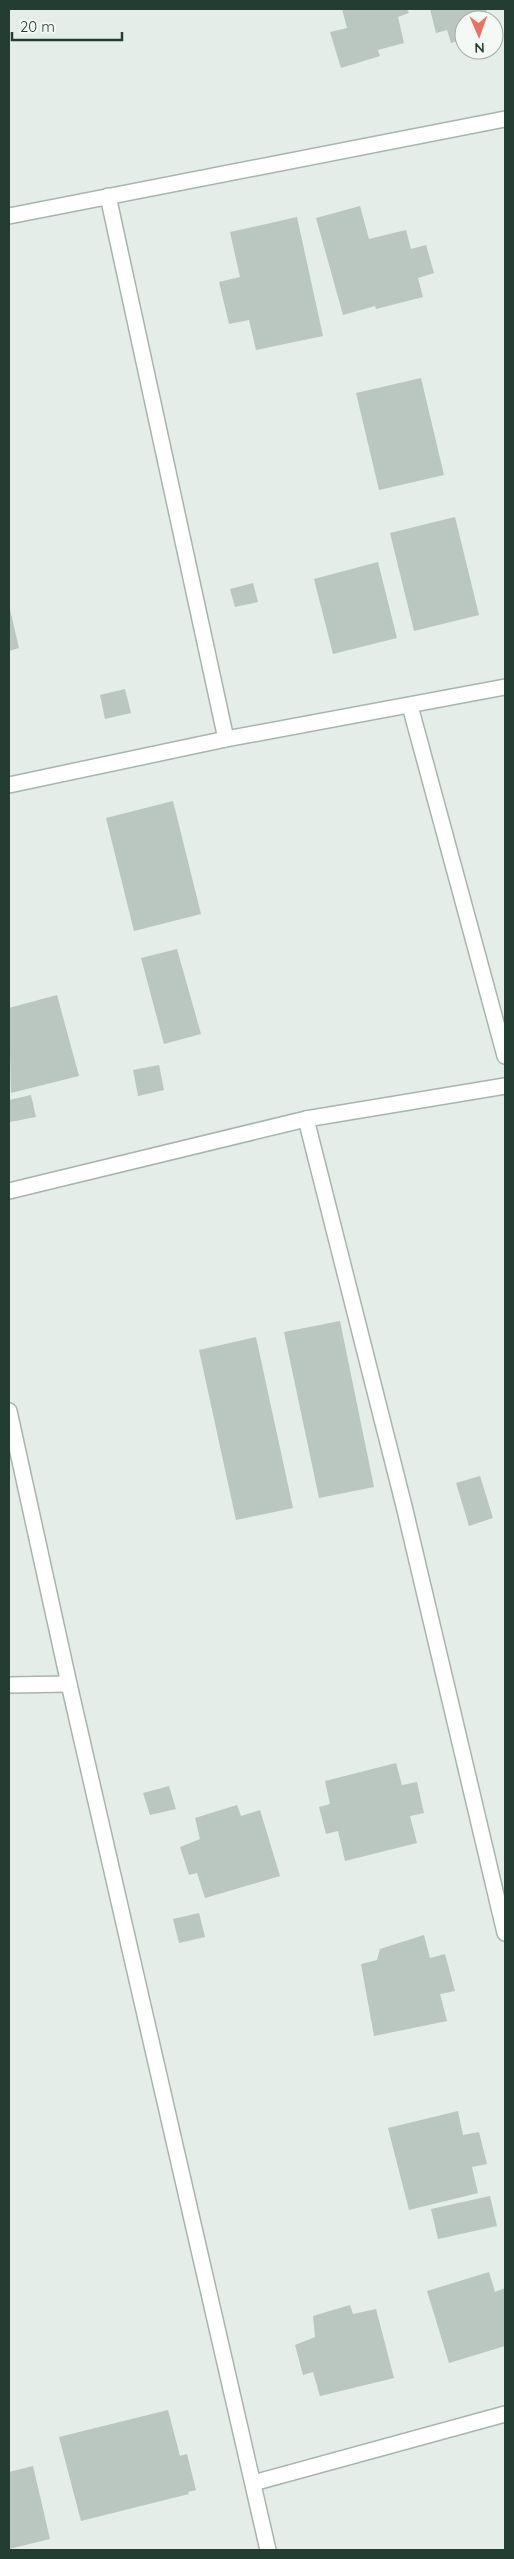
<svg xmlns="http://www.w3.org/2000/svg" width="514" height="2559" font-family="Quicksand,sans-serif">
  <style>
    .building { fill: #b9c7c0 }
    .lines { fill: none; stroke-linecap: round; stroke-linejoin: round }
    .minor-casing { stroke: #a7b5ad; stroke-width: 18 }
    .minor { stroke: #fff; stroke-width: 15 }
  </style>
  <rect width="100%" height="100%" fill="#e4ede7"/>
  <g class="building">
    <path d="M342 9H407L409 13 398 17 404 43 378 50 380 56 341 68 330 32 347 28Z"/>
    <path d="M430 9H486L489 20H464V39L451 43 447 30 436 33Z"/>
    <path d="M360 206 369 239 406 230 411 249 426 245 434 273 418 278 423 297 376 309 375 306 343 315 316 218Z"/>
    <path d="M297 217 323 336 256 350 249 320 229 324 219 282 240 277 230 232Z"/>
    <path d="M421 378 444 475 379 490 356 393Z"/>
    <path d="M455 517 479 615 414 631 390 533Z"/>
    <path d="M378 562 397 638 333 654 314 579Z"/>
    <path d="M253 583 258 602 235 607 230 589Z"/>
    <path d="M9 605 19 648 9 651Z"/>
    <path d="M125 689 131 713 105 719 100 695Z"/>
    <path d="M173 801 201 914 134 931 106 818Z"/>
    <path d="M177 949 201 1034 164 1044 141 958Z"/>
    <path d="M57 995 79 1076 11 1093 9 1008Z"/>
    <path d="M159 1065 164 1090 138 1096 133 1070Z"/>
    <path d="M31 1095 36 1117 10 1122 9 1100Z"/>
    <path d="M340 1321 374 1487 319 1498 284 1332Z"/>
    <path d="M256 1337 293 1508 236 1520 199 1350Z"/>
    <path d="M480 1476 493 1518 469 1526 456 1483Z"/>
    <path d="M396 1763 402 1785 417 1782 424 1813 410 1816 417 1843 345 1861 338 1831 326 1834 319 1807 330 1804 325 1781Z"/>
    <path d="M169 1786 176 1809 150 1815 143 1793Z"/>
    <path d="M237 1805 241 1816 260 1810 280 1876 205 1898 197 1873 189 1875 180 1847 200 1839 195 1818Z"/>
    <path d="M199 1913 205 1937 179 1943 173 1919Z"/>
    <path d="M424 1935 430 1958 445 1954 455 1991 440 1994 447 2021 374 2036 361 1964 377 1960 380 1949Z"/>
    <path d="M458 2111 463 2135 479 2132 487 2164 472 2167 478 2193 409 2210 388 2128Z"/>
    <path d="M490 2196 497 2226 438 2239 431 2209Z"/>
    <path d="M489 2272 495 2292 505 2288V2346L449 2363 427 2291Z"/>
    <path d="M350 2305 353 2314 376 2309 394 2378 320 2396 313 2372 303 2375 295 2345 315 2337 313 2316Z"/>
    <path d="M168 2410 180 2456 187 2454 196 2490 188 2492 189 2494 81 2521 59 2437Z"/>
    <path d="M33 2466 50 2539 9 2549V2472Z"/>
  </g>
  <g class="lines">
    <defs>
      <g id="minor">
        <path d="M108 196 226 739"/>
        <path d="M9 216 505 119"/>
        <path d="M410 706 505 1056"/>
        <path d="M9 785 226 739 505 687"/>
        <path d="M306 1119 404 1506 505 1933"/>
        <path d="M9 1191 306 1119 505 1086"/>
        <path d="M9 1411 69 1684 268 2550"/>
        <path d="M9 1685 69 1684"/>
        <path d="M253 2483 505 2414"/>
      </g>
    </defs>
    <use href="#minor" class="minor-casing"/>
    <use href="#minor" class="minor"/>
  </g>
  <rect width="514" height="2559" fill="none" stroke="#243d33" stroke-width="20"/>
  <g transform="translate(479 35) rotate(178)"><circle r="24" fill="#f4f9f6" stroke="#a1aea8"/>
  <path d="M0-4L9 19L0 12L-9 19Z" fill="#eb7263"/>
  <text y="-8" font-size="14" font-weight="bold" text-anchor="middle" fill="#243d33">N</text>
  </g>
  <path d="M12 32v8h110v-8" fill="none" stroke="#243d33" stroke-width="2.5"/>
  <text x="20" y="32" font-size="15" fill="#243d33" stroke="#f4f9f6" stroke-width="4" paint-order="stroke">20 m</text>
</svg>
